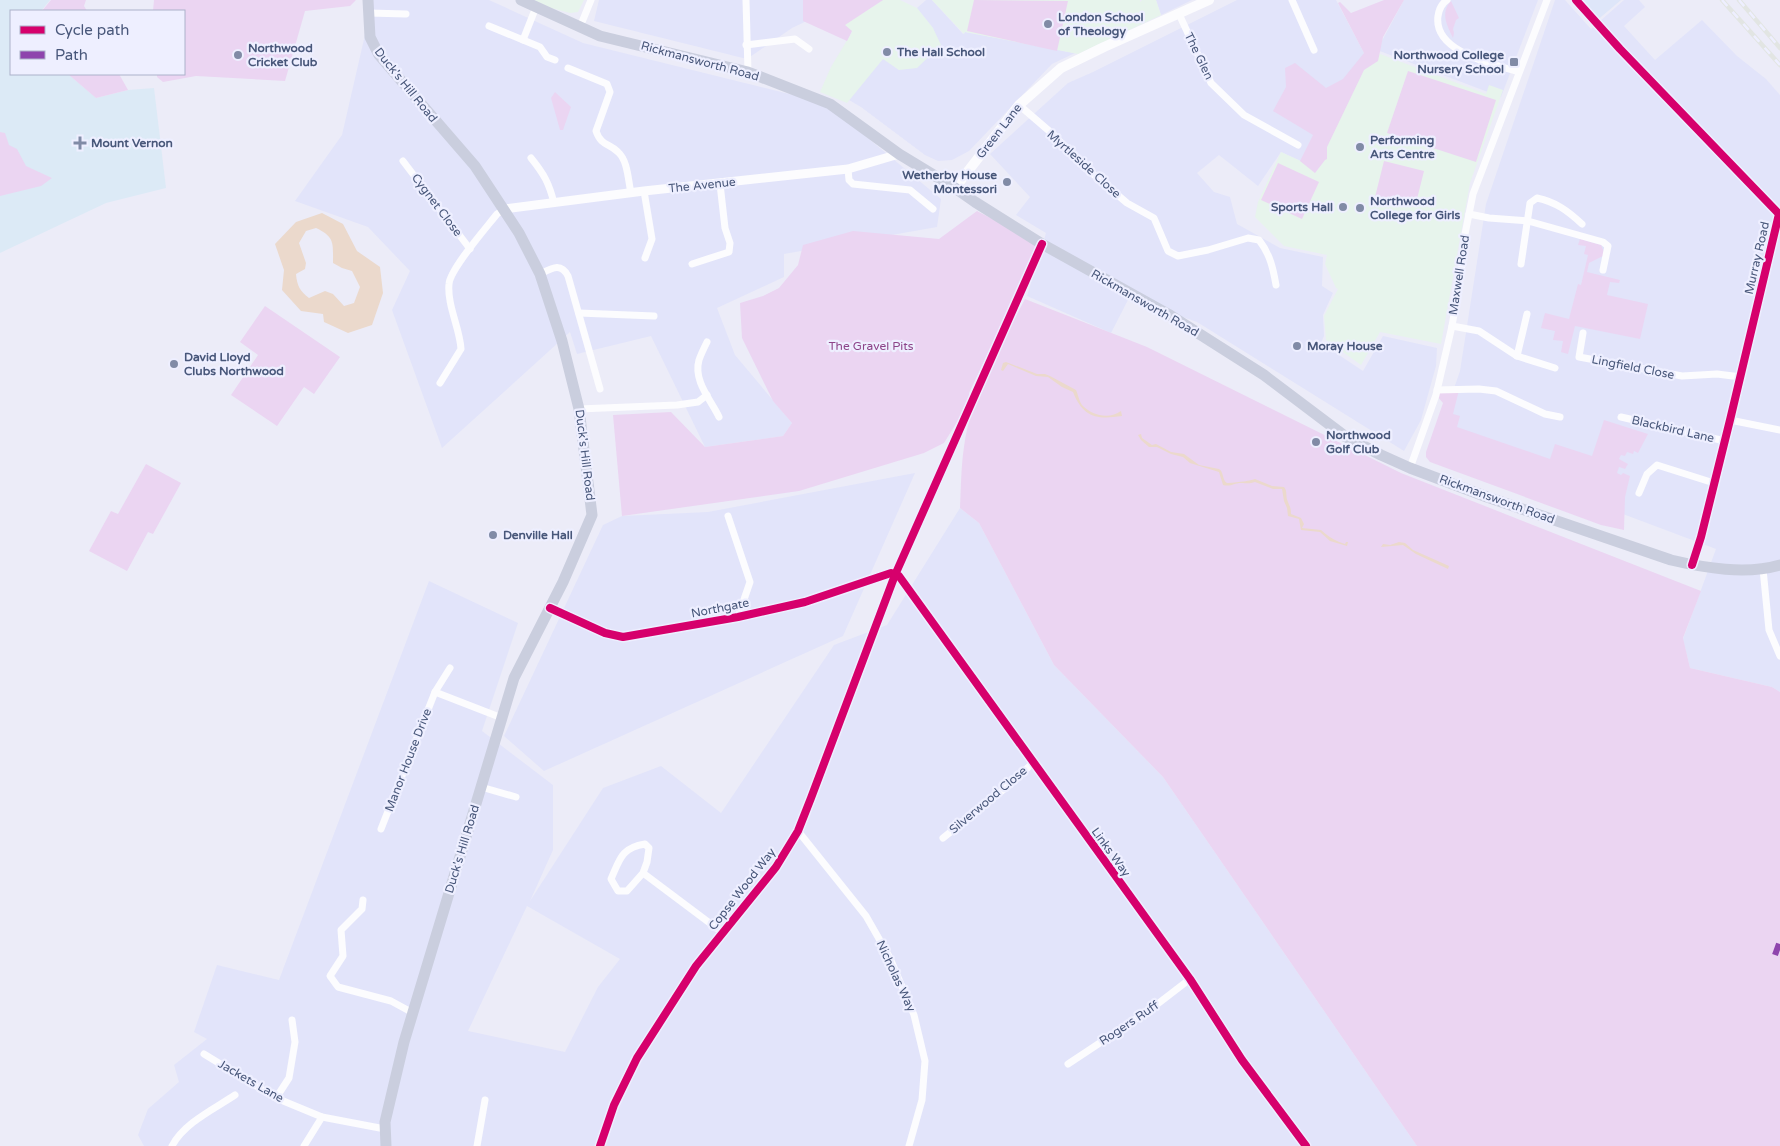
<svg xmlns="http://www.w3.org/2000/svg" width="1780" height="1146" font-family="'Varela Round',sans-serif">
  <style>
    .residential { fill: #e2e4fa; fill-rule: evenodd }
    .commercial { fill: #dee6f9 }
    .education { fill: #e7f4ec }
    .medical { fill: #dceaf6 }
    .green { fill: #ebd5f2 }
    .water { fill: #ebd9cc; fill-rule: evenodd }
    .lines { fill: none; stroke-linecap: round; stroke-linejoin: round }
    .minor { stroke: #fcfcfe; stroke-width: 7 }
    .tertiary { stroke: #fcfcfe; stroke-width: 9 }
    .secondary { stroke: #fcfcfe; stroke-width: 10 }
    .primary { stroke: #cacede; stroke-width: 11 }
    .rail-casing { stroke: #e2e5e3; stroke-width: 4.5 }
    .rail { stroke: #eeefff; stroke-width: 2.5; stroke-dasharray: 8; stroke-linecap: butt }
    .quiet { stroke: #8e44ad; stroke-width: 6; stroke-dasharray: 12 6; stroke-linecap: butt }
    .cycleway-casing { stroke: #eeefff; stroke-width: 11 }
    .cycleway { stroke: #d6006c; stroke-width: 8 }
    .poi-dot { fill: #818ba6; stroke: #eeefff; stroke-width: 2 }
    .labels { text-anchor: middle; stroke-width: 4.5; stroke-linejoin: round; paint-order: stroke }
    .poi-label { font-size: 12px; font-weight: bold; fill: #48577a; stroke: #eeefff; text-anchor: start }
    .street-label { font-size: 12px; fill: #48577a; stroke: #eeefff }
    .park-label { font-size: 12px; fill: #8d4489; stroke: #eeefff }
  </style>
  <rect width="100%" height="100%" fill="#ececf8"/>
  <g class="residential">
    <path d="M373 0H489L583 43 826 103 941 199 937 227 784 254V277L717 308 735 355 792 423 783 436 705 447 651 336 577 354 570 332 442 448 392 310 410 271 368 227 295 201 342 135Z"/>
    <path d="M599 0H818L817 16 792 28 747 59 594 21Z"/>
    <path d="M926 0H932L963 34 965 32 1075 53 1052 64 969 151 952 160 938 161 925 155 861 107 849 100 883 58 899 70 933 28 917 8Z"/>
    <path d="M1156 0H1192L1161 15Z"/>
    <path d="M1237 0H1336L1364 53 1305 163 1281 152 1258 186 1219 155 1197 173 1214 192 1230 197 1237 224 1280 248 1323 257 1322 286 1333 293 1323 315 1324 336 1321 343 1363 371 1383 336 1437 348 1436 366 1421 420 1404 451 1197 322 1129 298 1111 333 1027 296 1046 233 1016 215 1030 197 990 154 1068 83 1093 72Z"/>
    <path d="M1404 0H1538L1501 97 1377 50Z"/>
    <path d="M1555 0H1565L1591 29 1624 0H1639L1645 7 1624 26 1655 60 1702 20 1737 56 1766 79 1780 95V692L1772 687 1690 668 1683 639 1716 549 1607 508 1429 460 1460 371 1486 204Z"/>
    <path d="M915 473 843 636 544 771 504 736 603 525 622 516 708 512Z"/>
    <path d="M960 508 979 523 1054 665 1163 777 1417 1146H144L138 1135 148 1109 179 1082 174 1065 207 1039 194 1032 217 965 279 980 429 581 518 623 482 731 553 785V850L530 901 603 788 661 766 721 813 834 645 887 625ZM527 906 620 959 598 987 565 1052 468 1031Z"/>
  </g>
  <path class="commercial" d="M1576 0H1621L1595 22Z"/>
  <g class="education">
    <path d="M534 0H584L578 12 570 13 551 8Z"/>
    <path d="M883 0H900L917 8 933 28 941 45 917 68 899 70 883 59 847 103 820 92 831 67 852 32 844 25Z"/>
    <path d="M932 0H1140V2L1142 0H1156L1161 15 1078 54 965 32 964 34Z"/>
    <path d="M1375 52 1486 94 1489 85 1503 90 1470 183 1441 344 1380 332 1361 365 1326 340 1324 316 1338 289 1336 288 1325 264 1327 255 1284 246 1255 217 1258 202 1281 152 1305 163 1315 173 1325 159H1327V126Z"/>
  </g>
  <path class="medical" d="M0 0H50L41 11H11V74H68L96 98 128 90 154 88 166 188 106 203 0 253Z"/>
  <g class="green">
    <path d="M51 0H86L84 6 87 11H42Z"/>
    <path d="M154 0H356L350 6 305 11 285 81 196 76 163 82 157 77V74H184V11H153Z"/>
    <path d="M803 0H883L845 25 852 31 847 41 803 21Z"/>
    <path d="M974 0 1068 1 1057 51 967 31Z"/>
    <path d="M1384 0H1404L1383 37 1378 61 1364 70 1327 147V159L1325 160 1315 173 1300 161 1313 135 1273 111 1286 87 1285 68 1295 63 1326 88 1343 79 1364 53 1338 3 1340 2 1351 13Z"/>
    <path d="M1451 1 1459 18 1456 20 1453 29 1454 33 1453 38C1447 25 1440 13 1451 1Z"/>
    <path d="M1408 71 1496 100 1476 162 1387 133Z"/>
    <path d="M68 74H119L128 90 96 98Z"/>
    <path d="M555 92 571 107 563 130H560L551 98Z"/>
    <path d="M0 132 5 133 9 145 17 149 26 166 52 178 41 186 0 196Z"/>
    <path d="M1384 161 1424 171 1415 207 1375 197Z"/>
    <path d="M1278 163 1319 182 1302 219 1261 200Z"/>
    <path d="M977 211 1035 241 1038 249 969 393 970 401 944 443 924 453 799 491 622 516 613 415 671 412 705 447 783 436 792 423 773 401 742 338 740 303 763 296 779 288 798 265 803 245 853 231 939 239Z"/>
    <path d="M1580 239 1601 245 1604 252 1603 256 1589 263 1587 272 1620 280 1619 283 1610 282 1607 295 1648 304 1640 339 1575 326 1568 354 1561 352 1563 341 1553 340 1555 331 1541 328 1545 313 1569 319 1578 284 1581 285 1588 255 1584 254 1586 246 1578 245Z"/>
    <path d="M1025 299 1147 347 1401 473 1701 591 1683 638 1690 668 1772 687 1780 692V1146H1417L1163 777 1054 665 979 523 960 508C961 488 961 467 964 447 971 394 1001 345 1025 299Z"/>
    <path d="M265 306 340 357 314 394 304 387 277 426 231 395 258 355 240 342Z"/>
    <path d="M1437 390H1459L1453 414 1460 416 1457 427 1550 459 1555 444 1592 456 1604 420 1648 434 1638 453 1634 451 1633 454 1627 452 1625 456 1621 455 1619 459 1628 464 1625 469 1619 467 1617 473 1621 475 1623 473 1630 476 1625 497 1624 530 1601 525 1430 462 1426 457V452L1443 403 1436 395Z"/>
    <path d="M146 464 181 483 153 534 148 532 127 571 89 551 111 511 118 514Z"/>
  </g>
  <g class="water">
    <path d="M322 213 343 224 357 251 380 267 383 293 372 325 348 333 324 322 323 314 301 311 282 290 284 270 275 244 296 222ZM316 228C335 237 333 243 333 263L342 268 352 271 360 287 354 303 344 306 333 294 325 291 309 298C300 291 297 286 296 274L305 269 306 263 299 243 306 231Z"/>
    <path d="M1006 362 1037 374H1045L1050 376 1076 390C1078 394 1079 401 1082 405 1091 415 1109 420 1121 411L1122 416C1096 420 1083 417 1073 392L1062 387 1048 377 1036 376 1008 364 1003 371 1001 370 1003 363Z"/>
    <path d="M1141 434 1142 438 1152 445 1156 444 1171 452 1184 454 1199 465 1219 469C1224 472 1222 480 1227 483 1231 483 1251 481 1255 479L1272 486 1284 487C1288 492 1285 496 1288 502 1290 507 1291 508 1291 514L1301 518 1304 524 1302 528 1321 530C1329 537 1335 541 1345 544L1346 542H1348L1347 546 1330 541 1320 532 1301 530 1299 519 1288 516 1287 508 1284 501 1282 489H1273L1255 482C1249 484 1247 483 1241 483 1234 483 1231 487 1223 485L1219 472 1190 463 1183 457 1171 454 1157 447H1149L1141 440 1138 435Z"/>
    <path d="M1399 542 1405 543 1413 550 1449 566 1448 569 1416 554 1403 545 1381 547 1383 544 1390 545Z"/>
  </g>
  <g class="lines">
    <g class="minor">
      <path d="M746 0 748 72"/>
      <path d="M1292 0 1314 50"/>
      <path d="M1447 0C1441 4 1439 9 1438 16 1433 52 1493 64 1519 72"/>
      <path d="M1576 0 1620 49 1779 214 1730 420 1701 537 1692 565"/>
      <path d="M369 13 406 14"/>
      <path d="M1179 14 1211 83 1244 115 1298 145"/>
      <path d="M489 26 540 47 547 57 555 60"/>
      <path d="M580 27 591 0"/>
      <path d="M523 40 536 7"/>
      <path d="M746 45 795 39 809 49"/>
      <path d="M568 68 607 84 610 92 596 131C601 146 609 143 618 152 628 161 628 180 631 193"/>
      <path d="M1019 105 1055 136 1079 162 1127 203 1154 218 1168 251 1178 256 1208 250 1248 238 1259 240C1270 254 1273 268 1276 285"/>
      <path d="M531 158C544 174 549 183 554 203"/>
      <path d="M403 161 470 249"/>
      <path d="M848 169 849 180 853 184 910 190 933 209"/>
      <path d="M644 191 652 239 645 258"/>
      <path d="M1469 214 1489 218 1528 221 1603 242 1608 246 1603 270"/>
      <path d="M692 264 729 252 730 243 725 228 720 184"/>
      <path d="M1521 264 1530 203 1537 198C1556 202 1568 211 1582 224"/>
      <path d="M540 274C552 268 561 262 568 276L600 389"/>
      <path d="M579 313 654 316"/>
      <path d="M1452 326 1479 331 1517 356 1555 368"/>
      <path d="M1583 333 1579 357 1682 376 1717 374 1741 377"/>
      <path d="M707 342C704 348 701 354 699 360 693 381 711 400 719 417"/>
      <path d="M1517 356 1527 314"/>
      <path d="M440 383 461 349C460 329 447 305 449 284 450 269 486 228 497 214L504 209"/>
      <path d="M1437 390 1479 389 1496 391 1545 414 1560 417"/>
      <path d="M579 409 677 405 698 402 707 395"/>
      <path d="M1621 417 1725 441"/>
      <path d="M1730 420 1780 430"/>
      <path d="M1410 468 1436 395 1452 326 1461 273 1465 234 1473 194 1547 0"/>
      <path d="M1639 493 1647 474 1657 465 1714 483"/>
      <path d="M728 516 750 582 738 617"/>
      <path d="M1763 569 1769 630 1780 656"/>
      <path d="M550 608 605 633 623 637 738 617 805 602 891 573 899 576 1190 979 1242 1060 1306 1146"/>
      <path d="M435 692 502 718"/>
      <path d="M481 787 516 797"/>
      <path d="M381 829 435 692 450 668"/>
      <path d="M798 831 866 916 890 958 914 1015 925 1061 922 1100 909 1146"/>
      <path d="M943 838 1003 790 1033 763"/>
      <path d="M643 873 627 891H618L611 879C620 859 621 848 645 844L649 848 647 862 643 873 723 933"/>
      <path d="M363 900 362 909 341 930 343 956 330 976 338 987 391 1001 413 1013"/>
      <path d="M204 1054 276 1098 322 1117 385 1129"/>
      <path d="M1068 1064 1151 1009 1190 979"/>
      <path d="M276 1098 289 1078 295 1042 292 1020"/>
      <path d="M172 1146C184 1123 214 1109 235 1095"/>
      <path d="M304 1146 322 1117"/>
      <path d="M477 1146 485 1100"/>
      <path d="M600 1146 614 1105 637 1058 696 966 776 867 798 831 811 798 895 575 1042 244"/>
    </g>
    <path class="tertiary" d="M504 209 644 191 848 169 899 154"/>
    <path class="secondary" d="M955 188 1019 105 1061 68 1104 47 1209 0"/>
    <g class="primary">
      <path d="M368 0 370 37 379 55 475 166 519 233 540 274 562 341 579 409 592 515 563 582 514 678 404 1042 385 1122 386 1146"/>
      <path d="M521 0 600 36 748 72 830 104 899 154 955 188 975 202 1042 244 1168 314 1264 375 1346 437 1381 455 1410 468 1487 497 1671 560C1705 568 1746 575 1780 565"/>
    </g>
    <defs>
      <g id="rail">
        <path d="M1722 0 1780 65"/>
        <path d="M1739 0 1780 48"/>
      </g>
    </defs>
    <use href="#rail" class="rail-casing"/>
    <use href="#rail" class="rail"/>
    <path class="quiet" d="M1775 955 1780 941"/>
    <defs>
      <g id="cycleway">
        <path d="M1576 0 1620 49 1779 214 1730 420 1701 537 1692 565"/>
        <path d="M550 608 605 633 623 637 738 617 805 602 891 573 899 576 1190 979 1242 1060 1306 1146"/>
        <path d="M600 1146 614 1105 637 1058 696 966 776 867 798 831 811 798 895 575 1042 244"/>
      </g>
    </defs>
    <use href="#cycleway" class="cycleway-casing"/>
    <use href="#cycleway" class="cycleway"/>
  </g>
  <g class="poi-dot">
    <circle cx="1048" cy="24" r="5"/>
    <circle cx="887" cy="52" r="5"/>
    <circle cx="238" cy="55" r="5"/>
    <rect x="1509" y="57" width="10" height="10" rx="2.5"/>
    <path d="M77.5 135.5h5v5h5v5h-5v5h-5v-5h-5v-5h5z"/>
    <circle cx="1360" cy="147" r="5"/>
    <circle cx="1007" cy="182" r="5"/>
    <circle cx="1343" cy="207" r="5"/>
    <circle cx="1360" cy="208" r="5"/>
    <circle cx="1297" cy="346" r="5"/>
    <circle cx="174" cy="364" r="5"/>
    <circle cx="1316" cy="442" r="5"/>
    <circle cx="493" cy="535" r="5"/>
  </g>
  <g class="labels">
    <g class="poi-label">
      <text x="1058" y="21">London School<tspan x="1058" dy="14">of Theology</tspan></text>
      <text x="248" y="52">Northwood<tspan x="248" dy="14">Cricket Club</tspan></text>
      <text x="897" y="56">The Hall School</text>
      <text x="1504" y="59" text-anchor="end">Northwood College<tspan x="1504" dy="14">Nursery School</tspan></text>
      <text x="1370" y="144">Performing<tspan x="1370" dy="14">Arts Centre</tspan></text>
      <text x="91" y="147">Mount Vernon</text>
      <text x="997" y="179" text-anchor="end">Wetherby House<tspan x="997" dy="14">Montessori</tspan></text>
      <text x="1370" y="205">Northwood<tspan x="1370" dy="14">College for Girls</tspan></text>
      <text x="1333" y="211" text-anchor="end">Sports Hall</text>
      <text x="1307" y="350">Moray House</text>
      <text x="184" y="361">David Lloyd<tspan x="184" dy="14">Clubs Northwood</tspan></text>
      <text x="1326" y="439">Northwood<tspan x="1326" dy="14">Golf Club</tspan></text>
      <text x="503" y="539">Denville Hall</text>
    </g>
    <g class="street-label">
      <text transform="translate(1199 56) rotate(64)" y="4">The Glen</text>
      <text transform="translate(700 61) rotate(15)" y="4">Rickmansworth Road</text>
      <text transform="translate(406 85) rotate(51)" y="4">Duck's Hill Road</text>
      <text transform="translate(999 131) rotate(-52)" y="4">Green Lane</text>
      <text transform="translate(1084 164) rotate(42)" y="4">Myrtleside Close</text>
      <text transform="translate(702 185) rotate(-6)" y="4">The Avenue</text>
      <text transform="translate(437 205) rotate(53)" y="4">Cygnet Close</text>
      <text transform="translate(1757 258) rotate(-77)" y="4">Murray Road</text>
      <text transform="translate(1459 275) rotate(-81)" y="4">Maxwell Road</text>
      <text transform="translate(1145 303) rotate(30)" y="4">Rickmansworth Road</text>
      <text transform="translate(1633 367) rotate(11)" y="4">Lingfield Close</text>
      <text transform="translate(1673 429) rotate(13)" y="4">Blackbird Lane</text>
      <text transform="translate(585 455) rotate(83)" y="4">Duck's Hill Road</text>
      <text transform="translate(1497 499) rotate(20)" y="4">Rickmansworth Road</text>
      <text transform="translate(720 608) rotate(-11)" y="4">Northgate</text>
      <text transform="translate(408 760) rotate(-69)" y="4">Manor House Drive</text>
      <text transform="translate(988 800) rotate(-40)" y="4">Silverwood Close</text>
      <text transform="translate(462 849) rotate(-73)" y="4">Duck's Hill Road</text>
      <text transform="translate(1111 852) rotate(54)" y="4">Links Way</text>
      <text transform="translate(742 889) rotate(-52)" y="4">Copse Wood Way</text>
      <text transform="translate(896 976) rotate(65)" y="4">Nicholas Way</text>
      <text transform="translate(1129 1023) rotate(-34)" y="4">Rogers Ruff</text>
      <text transform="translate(251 1081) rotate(30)" y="4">Jackets Lane</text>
    </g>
    <g class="park-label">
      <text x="871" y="350">The Gravel Pits</text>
    </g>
  </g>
  <rect x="10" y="10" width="175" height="65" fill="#eeefff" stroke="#acb2ca"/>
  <rect x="20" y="26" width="25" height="8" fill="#d6006c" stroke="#acb2ca"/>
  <text x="55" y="35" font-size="15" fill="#48577a">Cycle path</text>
  <rect x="20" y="51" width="25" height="8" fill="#8e44ad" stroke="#acb2ca"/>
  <text x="55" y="60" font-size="15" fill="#48577a">Path</text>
</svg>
